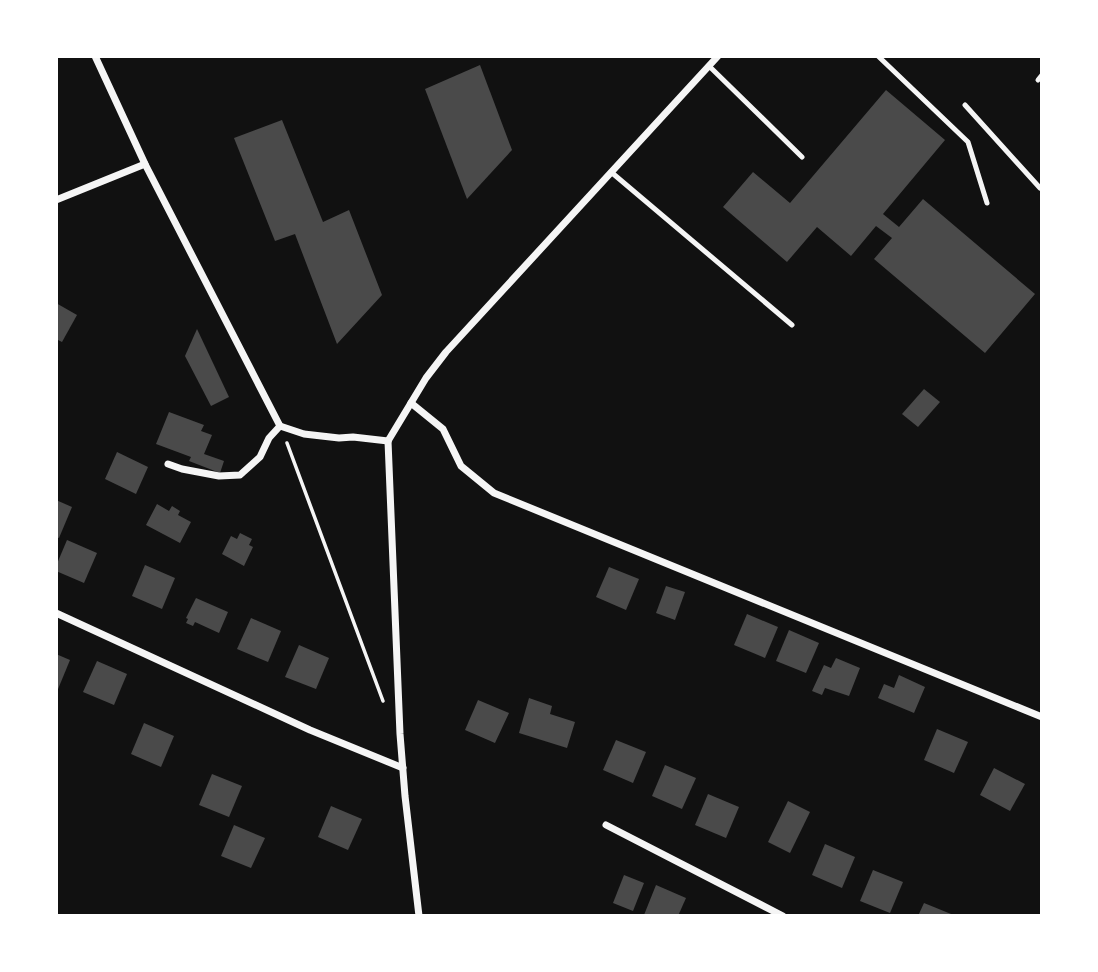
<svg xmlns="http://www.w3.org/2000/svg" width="1098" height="972" font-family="Lato,sans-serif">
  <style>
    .building { fill: #4a4a4a }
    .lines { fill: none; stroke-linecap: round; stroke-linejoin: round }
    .path { stroke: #f5f5f5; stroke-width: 3.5 }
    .service { stroke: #f5f5f5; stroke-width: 5 }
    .minor { stroke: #f5f5f5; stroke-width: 7 }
  </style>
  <rect width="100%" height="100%" fill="#111"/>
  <g class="building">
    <path d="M480 65 512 150 467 199 425 89Z"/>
    <path d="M886 90 945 140 883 214 899 227 923 199 1035 294 985 353 874 259 892 238 876 226 851 256 817 227 787 262 723 207 753 172 790 203Z"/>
    <path d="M282 120 323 222 349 210 382 295 337 344 295 234 275 241 234 138Z"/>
    <path d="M56 303 77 315 62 342 56 339Z"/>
    <path d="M197 329 229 397 211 406 185 356Z"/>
    <path d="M924 389 940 402 918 427 902 414Z"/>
    <path d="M169 412 204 425 201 431 212 435 204 454 224 461 220 473 189 461 191 457 156 444Z"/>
    <path d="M117 452 148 467 136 494 105 479Z"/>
    <path d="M56 500 72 507 59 538 56 537Z"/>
    <path d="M157 504 169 511 172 506 180 511 178 515 191 522 180 543 146 525Z"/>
    <path d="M240 533 252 539 249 545 253 547 244 566 222 554 231 536 237 539Z"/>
    <path d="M67 540 97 553 84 583 56 571V566Z"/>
    <path d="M145 565 175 578 162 609 132 596Z"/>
    <path d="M609 567 639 579 626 610 596 597Z"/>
    <path d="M666 586 685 592 675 620 656 613Z"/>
    <path d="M196 598 228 612 219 633 195 622 193 626 186 623 188 619 186 618Z"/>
    <path d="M747 614 778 627 765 658 734 645Z"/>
    <path d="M251 618 281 631 268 662 237 649Z"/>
    <path d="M789 630 819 643 806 673 776 661Z"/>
    <path d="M299 645 329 658 316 689 285 677Z"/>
    <path d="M56 654 70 660 56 694Z"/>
    <path d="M836 658 860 668 849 696 825 688 822 695 812 691 824 665 831 668Z"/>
    <path d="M97 661 127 674 114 705 83 692Z"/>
    <path d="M899 675 925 687 914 713 878 698 884 684 894 688Z"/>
    <path d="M529 698 552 706 550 714 575 722 567 748 519 733Z"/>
    <path d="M478 700 509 713 495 743 465 730Z"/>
    <path d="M144 723 174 736 161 767 131 754Z"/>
    <path d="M937 729 968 742 954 773 924 760Z"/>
    <path d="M616 740 646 752 633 783 603 770Z"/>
    <path d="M665 765 696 778 682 809 652 796Z"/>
    <path d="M994 768 1025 784 1010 811 980 795Z"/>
    <path d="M212 774 242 786 229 817 199 805Z"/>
    <path d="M708 794 739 807 726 838 695 825Z"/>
    <path d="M788 801 810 812 790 853 768 842Z"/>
    <path d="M331 806 362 819 348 850 318 837Z"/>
    <path d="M234 825 265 838 251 868 221 856Z"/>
    <path d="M825 844 855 857 842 888 812 875Z"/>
    <path d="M873 870 903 882 890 913 860 901Z"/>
    <path d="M624 875 644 883 633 911 613 903Z"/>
    <path d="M656 885 686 898 678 916 644 915Z"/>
    <path d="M924 903 956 916H918Z"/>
  </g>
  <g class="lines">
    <path class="path" d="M287 443 383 701"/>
    <g class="service">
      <path d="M878 56 968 142 987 203"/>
      <path d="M709 66 802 157"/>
      <path d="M1038 80 1042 75"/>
      <path d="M965 105 1040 188"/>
      <path d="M611 172 792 325"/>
    </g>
    <g class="minor">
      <path d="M95 56 145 164 280 426 304 434 339 438 353 437 388 441"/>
      <path d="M56 200 145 164"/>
      <path d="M411 403 443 429 461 466 494 493 1042 717"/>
      <path d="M388 441 426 378 446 352 718 56"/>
      <path d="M388 441 400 734 405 796 419 916"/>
      <path d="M168 464 182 469 219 476 240 475 260 457 269 438 280 426"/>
      <path d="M56 613 310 730 403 768"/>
      <path d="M606 825 783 916"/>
    </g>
  </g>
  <rect width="1098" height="972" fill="none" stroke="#ffffff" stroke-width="116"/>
</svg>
